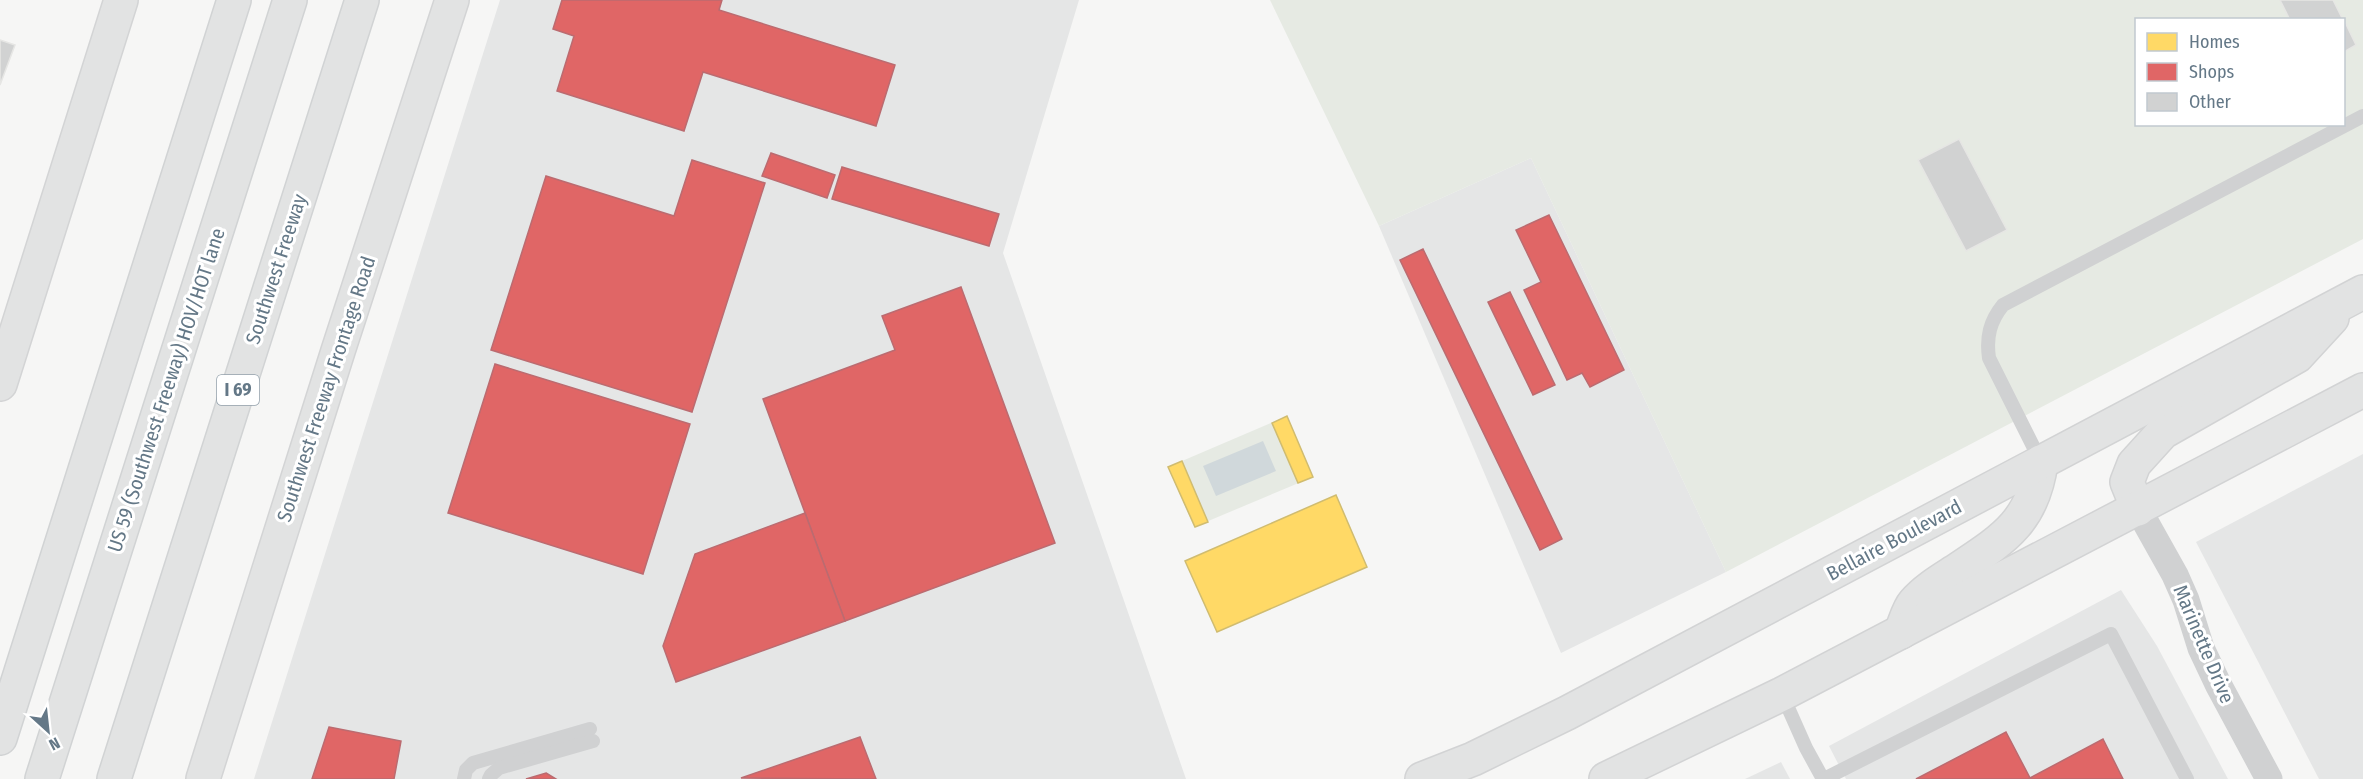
<svg xmlns="http://www.w3.org/2000/svg" width="2363" height="779" font-family="'Fira Sans Condensed',sans-serif">
  <style>
    .built { fill: #e5e6e6 }
    .green { fill: #e6eae3; fill-rule: evenodd }
    .water { fill: #d0d8db }
    .homes { fill: #ffd966; stroke: #d0bc70; stroke-width: 1.5 }
    .shops { fill: #e06666; stroke: #bb6b70; stroke-width: 1.5 }
    .building { fill: #d1d2d2; stroke: #e6e6e4; stroke-width: 1.5 }
    .lines { fill: none; stroke-linecap: round; stroke-linejoin: round }
    .secondary-casing { stroke: #d3d4d5; stroke-width: 36 }
    .primary-casing { stroke: #d2d3d4; stroke-width: 36 }
    .motorway-casing { stroke: #d1d3d4; stroke-width: 36 }
    .service { stroke: #d0d1d2; stroke-width: 14 }
    .minor { stroke: #d0d1d2; stroke-width: 27 }
    .secondary { stroke: #e2e3e3; stroke-width: 33 }
    .primary { stroke: #e2e3e3; stroke-width: 33 }
    .motorway { stroke: #e2e3e3; stroke-width: 33 }
    .labels { text-anchor: middle; stroke-width: 6; stroke-linejoin: round; paint-order: stroke }
    .shield { fill: #fff; stroke: #92a0ab; stroke-width: 1.5 }
    .shield-label { font-size: 18px; font-weight: bold; fill: #647887 }
    .street-label { font-size: 20px; fill: #647887; stroke: #fff }
  </style>
  <rect width="100%" height="100%" fill="#f6f6f5"/>
  <g class="built">
    <path d="M500 0H1079L1003 253 1186 779H254Z"/>
    <path d="M1531 158 1726 572 1561 653 1379 226Z"/>
    <path d="M2363 454V779H2319L2196 542Z"/>
    <path d="M2121 590 2157 646 2228 779H1846L1829 746Z"/>
    <path d="M1781 762 1790 779H1745Z"/>
  </g>
  <g class="green">
    <path d="M1270 0H2363V239L1726 572 1531 158 1379 226ZM2136 20H2344V124H2136Z"/>
    <path d="M1287 416 1313 477 1194 527 1168 467Z"/>
  </g>
  <path class="water" d="M1263 441 1276 471 1216 496 1203 466Z"/>
  <g class="homes">
    <path d="M1287 416 1313 477 1298 483 1272 423Z"/>
    <path d="M1182 461 1208 522 1195 527 1168 467Z"/>
    <path d="M1336 495 1367 567 1217 632 1185 561Z"/>
  </g>
  <g class="shops">
    <path d="M562 0H722L719 10 895 65 876 126 703 72 684 131 557 91 574 36 553 29Z"/>
    <path d="M771 153 835 175 827 198 762 176Z"/>
    <path d="M692 160 765 183 692 412 491 350 546 176 674 216Z"/>
    <path d="M842 167 999 214 989 246 832 199Z"/>
    <path d="M1549 215 1624 370 1590 387 1582 373 1567 380 1524 290 1541 282 1516 230Z"/>
    <path d="M1423 249 1562 539 1540 550 1400 260Z"/>
    <path d="M961 287 1055 543 845 621 763 399 895 350 882 316Z"/>
    <path d="M1510 292 1555 385 1533 395 1488 302Z"/>
    <path d="M495 364 690 424 643 574 448 513Z"/>
    <path d="M805 513 845 621 676 682 663 646 695 554Z"/>
    <path d="M329 727 401 741 394 779H312Z"/>
    <path d="M2006 732 2030 778 2028 779H1916Z"/>
    <path d="M860 737 876 779 741 778Z"/>
    <path d="M2103 739 2123 779H2028L2030 778Z"/>
    <path d="M546 773 556 779H526Z"/>
  </g>
  <g class="building">
    <path d="M2280 0H2333L2343 20H2290Z"/>
    <path d="M2344 20 2356 45 2344 52Z"/>
    <path d="M0 40 15 45 0 85Z"/>
    <path d="M1959 139 2007 230 1966 251 1918 160Z"/>
  </g>
  <g class="lines">
    <defs>
      <g id="secondary">
        <path d="M0 384 121 0"/>
        <path d="M203 779 338 351 452 0"/>
      </g>
      <g id="primary">
        <path d="M2138 509 2127 482 2134 464 2163 432 2297 356 2332 318"/>
        <path d="M1901 632C1905 623 1908 610 1914 603 1925 590 1940 581 1954 572 2002 540 2033 523 2041 462"/>
        <path d="M1422 779 1473 759 1567 713 2363 292"/>
        <path d="M1606 779 1782 694 2363 390"/>
      </g>
      <g id="motorway">
        <path d="M0 738 234 0"/>
        <path d="M42 779 290 0"/>
        <path d="M114 779 362 0"/>
      </g>
    </defs>
    <use href="#secondary" class="secondary-casing"/>
    <use href="#primary" class="primary-casing"/>
    <use href="#motorway" class="motorway-casing"/>
    <g class="service">
      <path d="M2041 462 1989 358C1986 337 1990 321 2003 305L2363 116"/>
      <path d="M1782 694 1806 748 1823 779"/>
      <path d="M464 779 466 770 473 763 590 729"/>
      <path d="M489 779 491 775 499 768 593 741"/>
      <path d="M1824 779 2111 634 2187 779"/>
    </g>
    <path class="minor" d="M2138 509 2175 575 2186 600 2201 648 2218 684 2269 779"/>
    <use href="#secondary" class="secondary"/>
    <use href="#primary" class="primary"/>
    <use href="#motorway" class="motorway"/>
  </g>
  <g class="labels">
    <rect class="shield" x="217" y="375" width="42" height="30" rx="4.5"/>
    <g class="shield-label">
      <text x="238" y="396">I 69</text>
    </g>
    <g class="street-label">
      <text transform="translate(276 269) rotate(-72)" y="7">Southwest Freeway</text>
      <text transform="translate(326 389) rotate(-72)" y="7">Southwest Freeway Frontage Road</text>
      <text transform="translate(166 390) rotate(-72)" y="7">US 59 (Southwest Freeway) HOV/HOT lane</text>
      <text transform="translate(1894 540) rotate(-28)" y="7">Bellaire Boulevard</text>
      <text transform="translate(2204 644) rotate(67)" y="7">Marinette Drive</text>
    </g>
  </g>
  <rect x="2135" y="18" width="210" height="108" fill="#ffffff" stroke="#c1c9cf" stroke-width="1.5"/>
  <rect x="2147" y="33" width="30" height="18" fill="#ffd966" stroke="#c1c9cf" stroke-width="1.5"/>
  <text x="2189" y="48" font-size="18" fill="#647887">Homes</text>
  <rect x="2147" y="63" width="30" height="18" fill="#e06666" stroke="#c1c9cf" stroke-width="1.5"/>
  <text x="2189" y="78" font-size="18" fill="#647887">Shops</text>
  <rect x="2147" y="93" width="30" height="18" fill="#d1d2d2" stroke="#c1c9cf" stroke-width="1.5"/>
  <text x="2189" y="108" font-size="18" fill="#647887">Other</text>
  <g transform="translate(48 731) rotate(153)" stroke="#ffffff" stroke-width="4.5" paint-order="stroke">
  <path d="M0-4.5L10 22L0 15L-10 22Z" fill="#647887"/>
  <text y="-9" font-size="16" font-weight="bold" text-anchor="middle" fill="#647887">N</text>
  </g>
</svg>
